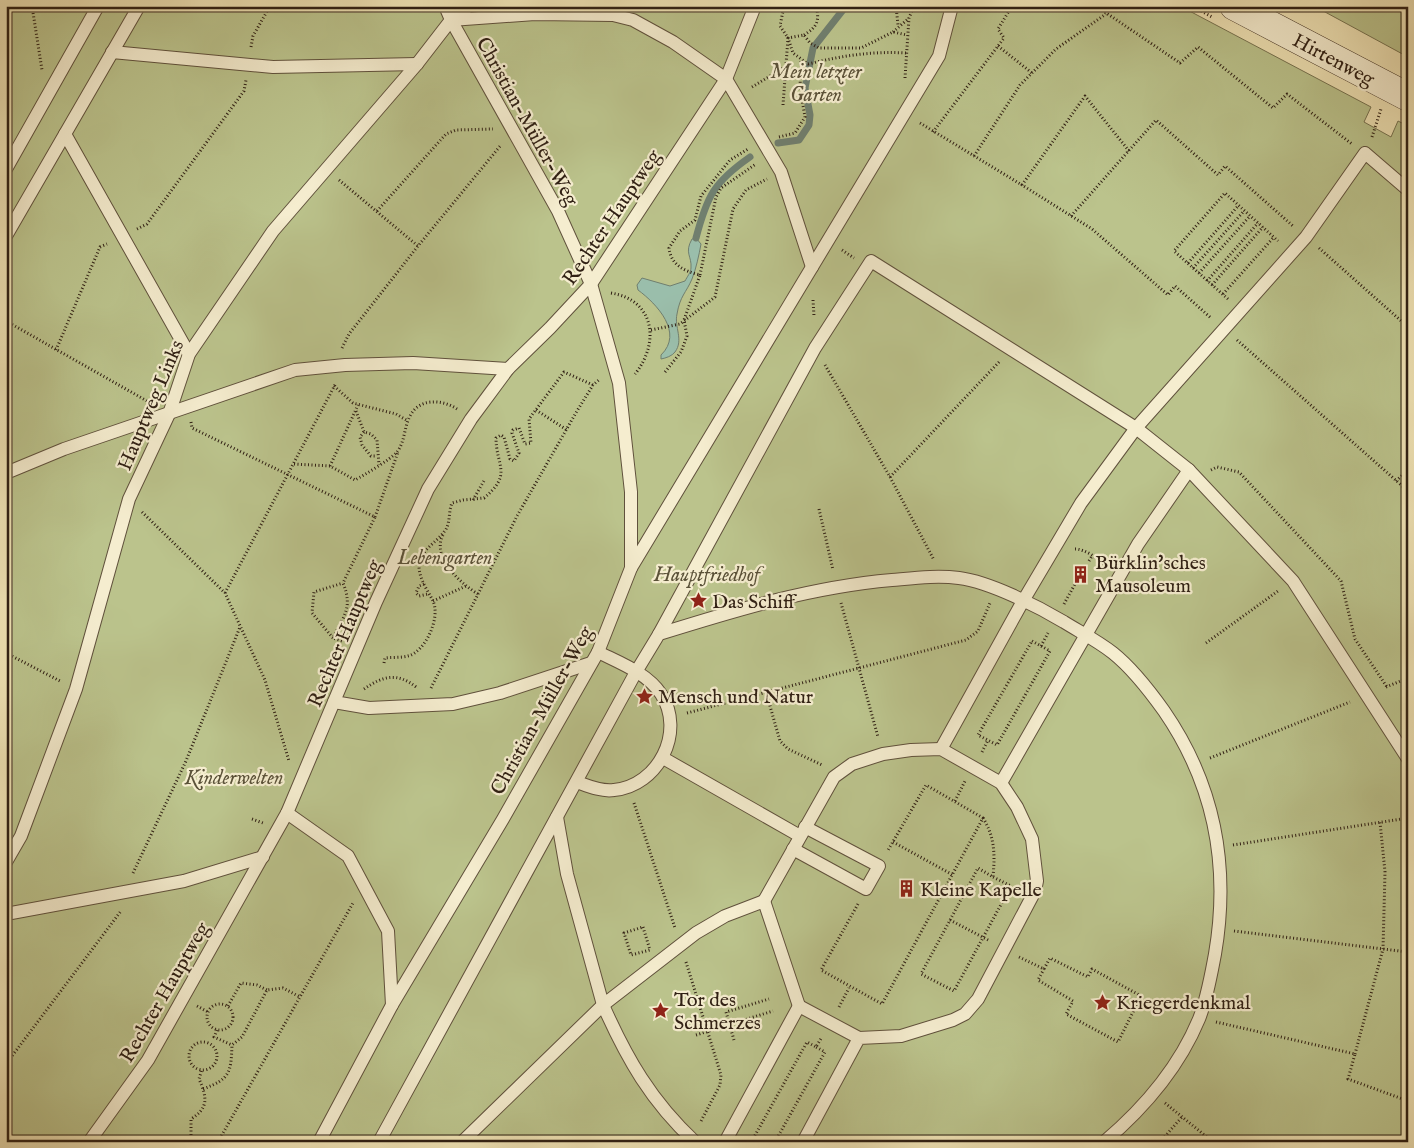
<svg xmlns="http://www.w3.org/2000/svg" width="1414" height="1148" font-family="'IM FELL English',serif">
  <style>
    .green { fill: #bbc38c; stroke: #767250 }
    .water { fill: #9abeab; stroke: #707f6f }
    .lines { fill: none; stroke-linecap: round; stroke-linejoin: round }
    .stream { stroke: #707f6f; stroke-width: 7 }
    .lane-casing { stroke: #60513c; stroke-width: 14 }
    .secondary-casing { stroke: #302014; stroke-width: 29 }
    .path { stroke: #302014; stroke-width: 3; stroke-dasharray: 1 2.5; stroke-linecap: butt }
    .lane { stroke: #f5edcf; stroke-width: 12 }
    .secondary { stroke: #f5edcf; stroke-width: 28 }
    .labels { text-anchor: middle; stroke-width: 4.5; stroke-linejoin: round; paint-order: stroke }
    .street-label { font-size: 20px; fill: #302014; stroke: #f5edcf }
    .park-label { font-size: 20px; font-style: italic; fill: #5a5138; stroke: #f5edcf }
    .poi-label { font-size: 20px; fill: #302014; stroke: #f5edcf; text-anchor: start }
  </style>
  <rect width="100%" height="100%" fill="#efe3b5"/>
  <filter id="stains"><feTurbulence type="fractalNoise" baseFrequency=".004" numOctaves="4"/><feColorMatrix values="0 0 0 0 .2 0 0 0 0 .09 0 0 0 0 .02 0 0 0 .5 -.17"/></filter>
  <radialGradient id="worn" r=".72"><stop offset=".6" stop-color="#630" stop-opacity="0"/><stop offset="1" stop-color="#630" stop-opacity=".3"/></radialGradient>
  <g class="green">
    <path d="M6 6H1180L1371 107 1364 122 1391 137 1398 121 1408 126V1142H6Z"/>
    <path d="M1314 6H1408V57Z"/>
  </g>
  <path class="water" d="M696 238 701 244C699 255 696 269 692 279 686 293 680 296 677 314 674 327 684 340 675 352 672 356 666 358 661 359V355C684 333 657 304 638 290L637 285 642 278 670 286 685 281C687 277 691 272 691 268 692 256 684 253 692 239Z"/>
  <g class="lines">
    <g class="stream">
      <path d="M778 143 799 140 809 125 810 115 805 88 813 48 846 6"/>
      <path d="M696 238C707 196 714 182 750 157"/>
    </g>
    <defs>
      <g id="lane">
        <path d="M445 6 451 20 535 14 613 15 633 20 673 42 726 79 781 172 812 267"/>
        <path d="M112 52 273 67 417 64"/>
        <path d="M65 134 189 354"/>
        <path d="M6 169 98 6"/>
        <path d="M6 236 139 6"/>
        <path d="M1189 470 1293 581 1408 759"/>
        <path d="M6 473 64 449 295 370 345 365 413 363 508 369"/>
        <path d="M631 568 939 56 952 6"/>
        <path d="M659 634 815 348 871 261 1136 428 1189 470 1138 544 1001 783"/>
        <path d="M334 702 369 708 453 704 500 693 591 663"/>
        <path d="M941 749 1023 601 1081 503 1136 428 1306 237 1365 153 1408 190"/>
        <path d="M663 758 800 836"/>
        <path d="M577 782C588 786 602 792 614 790 658 786 686 732 661 694 647 673 620 663 598 652"/>
        <path d="M287 813 348 856 388 931 392 1005"/>
        <path d="M557 817 567 874 603 1005 696 933 725 916 764 901 799 1006"/>
        <path d="M793 849 866 889 879 866 805 827"/>
        <path d="M6 862 21 836 76 689 129 499 169 414 189 354 273 231 417 64 451 20 469 6"/>
        <path d="M764 901 834 777 852 764 883 754 911 750 941 749 1001 783 1017 807 1032 839 1037 881 1035 891 978 999 965 1014 953 1020 901 1036 859 1038 803 1142"/>
        <path d="M6 914 184 881 263 857"/>
        <path d="M89 1142 148 1060 287 813 376 602 428 489 471 419 508 369 550 328 591 284 726 79 755 6"/>
        <path d="M319 1142 392 1005 503 819 598 652 631 568V492L619 383 591 284 558 211 451 20"/>
        <path d="M379 1142 636 672 659 634C736 610 811 587 892 580 914 578 937 575 959 578 990 582 1037 606 1064 622 1080 632 1098 641 1113 653 1133 669 1149 690 1164 711 1215 785 1230 866 1215 954 1211 975 1207 999 1199 1019 1179 1067 1143 1109 1104 1142"/>
        <path d="M462 1142 603 1005C627 1059 651 1101 695 1142"/>
        <path d="M725 1142 799 1006 859 1038"/>
      </g>
      <path id="secondary" d="M1234 6 1408 97"/>
    </defs>
    <use href="#lane" class="lane-casing"/>
    <use href="#secondary" class="secondary-casing"/>
    <g class="path">
      <path d="M32 6 42 70"/>
      <path d="M896 6 898 25"/>
      <path d="M1096 6 1180 63 1198 47 1273 108 1287 94 1352 144"/>
      <path d="M1192 6 1212 17"/>
      <path d="M772 8 783 11"/>
      <path d="M893 32 908 19"/>
      <path d="M804 35C817 27 820 21 816 6"/>
      <path d="M998 46 1032 73"/>
      <path d="M251 47 253 36 270 6"/>
      <path d="M906 53C871 51 841 56 808 64L793 53 788 38 804 35 810 43 819 48H861L893 32 907 35"/>
      <path d="M905 78 909 18 914 6"/>
      <path d="M752 87 785 67"/>
      <path d="M783 105 788 38 780 26 784 6"/>
      <path d="M920 123 1022 185"/>
      <path d="M933 132 1004 38 998 29 1012 6"/>
      <path d="M779 137 795 133 805 117 800 88 801 61"/>
      <path d="M1372 137 1381 109"/>
      <path d="M1129 151 1085 96 1022 185 1092 229 1168 295 1175 286 1211 318"/>
      <path d="M974 156 1020 85 1056 49 1106 14"/>
      <path d="M339 180 418 246 501 145"/>
      <path d="M377 211 446 134 456 130 493 129"/>
      <path d="M1071 216 1156 120 1218 175 1225 166 1293 226"/>
      <path d="M137 229 147 224 244 91 246 80"/>
      <path d="M1319 248 1408 327"/>
      <path d="M842 250 854 258"/>
      <path d="M1188 263 1238 206"/>
      <path d="M1193 268 1244 211"/>
      <path d="M1199 273 1250 216"/>
      <path d="M700 275 716 197 721 188 756 164"/>
      <path d="M1207 281 1258 223"/>
      <path d="M1212 285 1263 227"/>
      <path d="M611 293C655 300 660 343 635 374"/>
      <path d="M1223 294 1274 237"/>
      <path d="M1228 299 1174 251 1225 193 1278 241"/>
      <path d="M813 300 814 316"/>
      <path d="M6 321 147 401"/>
      <path d="M651 330 680 324 715 297 733 209 746 190 767 179"/>
      <path d="M1237 340 1408 491"/>
      <path d="M342 348 349 334 418 246"/>
      <path d="M56 350 100 247 107 244"/>
      <path d="M825 365 890 477 934 560"/>
      <path d="M665 372 681 352 687 336 684 320 700 275C684 271 671 265 669 248L680 231 695 220 701 196 730 160 748 149"/>
      <path d="M334 386 353 403 396 414 408 421"/>
      <path d="M536 410 567 430"/>
      <path d="M356 411 364 432 371 434 377 440 379 465"/>
      <path d="M191 422 192 428 375 517 343 583C353 607 344 616 333 638L342 641"/>
      <path d="M364 432 360 437 362 445 371 456H377"/>
      <path d="M294 464 330 466 355 480C364 475 390 460 397 452 405 442 404 427 410 416 419 398 442 399 457 409"/>
      <path d="M330 466 358 405"/>
      <path d="M1211 470 1217 467 1239 472 1341 581 1355 639 1387 687"/>
      <path d="M890 477 1000 361"/>
      <path d="M1396 481 1408 470"/>
      <path d="M473 500 485 479"/>
      <path d="M819 509 833 570"/>
      <path d="M142 512 225 593 265 680 289 761"/>
      <path d="M375 517 398 452"/>
      <path d="M443 535C431 557 461 584 478 594"/>
      <path d="M1075 549C1084 549 1100 558 1103 567"/>
      <path d="M1089 561 1092 556"/>
      <path d="M424 584 419 586 416 593 419 596 428 594"/>
      <path d="M225 593 336 383"/>
      <path d="M433 601 466 586"/>
      <path d="M841 603 878 737"/>
      <path d="M1064 604 1075 584"/>
      <path d="M333 638 312 613 314 592 343 583"/>
      <path d="M1032 641 1050 651 997 745 978 735Z"/>
      <path d="M1206 643 1278 591"/>
      <path d="M1041 646 1048 633"/>
      <path d="M6 653 60 681"/>
      <path d="M384 663 385 658C392 657 401 658 408 656 425 652 441 618 433 601 428 591 419 579 419 566 420 550 436 543 444 532 451 524 448 512 452 503L463 500 484 498C513 474 496 466 496 438L501 435 504 437 510 459 514 461 519 453 512 433 513 430 519 428 525 444 531 443 529 419 564 372 593 385"/>
      <path d="M1386 687 1408 678"/>
      <path d="M431 688 517 516 577 411 593 385 600 379"/>
      <path d="M364 689C383 676 397 672 416 687"/>
      <path d="M766 692 780 741 788 749 822 765"/>
      <path d="M687 713 966 640 978 631 990 603"/>
      <path d="M982 752 988 740"/>
      <path d="M1210 758 1350 702"/>
      <path d="M955 801 965 781"/>
      <path d="M634 803 675 928"/>
      <path d="M983 818C995 837 995 855 993 877L978 868 921 974 954 991 1011 886 993 877"/>
      <path d="M252 819 263 823"/>
      <path d="M893 842 953 875"/>
      <path d="M1233 845 1408 818"/>
      <path d="M133 873 186 761 240 627"/>
      <path d="M858 904 821 970 882 1004 983 818 926 785 887 852"/>
      <path d="M950 920 990 941"/>
      <path d="M643 927 650 950 631 955 624 933Z"/>
      <path d="M1234 931 1408 952"/>
      <path d="M1019 957 1044 969 1050 958 1088 977 1092 969 1141 996 1118 1042 1066 1014 1073 1001 1038 980 1044 969"/>
      <path d="M686 962 721 1075 720 1085 700 1123"/>
      <circle cx="220" cy="1017" r="13"/>
      <path d="M197 1006 208 1012"/>
      <path d="M228 1006 241 983 257 985 267 990"/>
      <path d="M839 1007 849 988"/>
      <path d="M1216 1022 1355 1054 1348 1079 1408 1101"/>
      <path d="M217 1030 214 1037 232 1045"/>
      <path d="M696 1035 773 1011"/>
      <path d="M734 1040 726 1012 769 999"/>
      <circle cx="203" cy="1056" r="14"/>
      <path d="M1355 1054 1383 949 1385 872 1380 822"/>
      <path d="M6 1064 121 911"/>
      <path d="M203 1089C230 1079 231 1073 232 1045L242 1037 267 990 283 988 300 997"/>
      <path d="M1165 1103 1213 1142"/>
      <path d="M191 1142V1119C209 1108 207 1097 199 1079L202 1069"/>
      <path d="M218 1142 353 903"/>
      <path d="M759 1142 753 1139 807 1042 816 1047 822 1037"/>
      <path d="M775 1142 825 1052 816 1047"/>
      <path d="M1160 1142 1182 1117"/>
    </g>
    <use href="#lane" class="lane"/>
    <use href="#secondary" class="secondary"/>
  </g>
  <defs>
    <symbol id="building-bare" viewBox="-9 -9 18 18"><path d="M-4-6H4V6H1V3H-1V6H-4ZM-2.5-4.3h1.7v1.8h-1.7ZM.8-4.3h1.7v1.8H.8ZM-2.5-1h1.7V.8h-1.7ZM.8-1h1.7V.8H.8Z" fill="#8f2418" stroke="#f5edcf" stroke-width="2.5" paint-order="stroke"/></symbol>
    <symbol id="sight-bare" viewBox="-9 -9 18 18"><path d="M0-6L1.8-2.2L6-1.7L2.9 1.2L3.7 5.4L0 3.3L-3.7 5.4L-2.9 1.2L-6-1.7L-1.8-2.2Z" fill="#8f2418" stroke="#f5edcf" stroke-width="2.5" paint-order="stroke"/></symbol>
  </defs>
  <g fill-rule="evenodd">
    <use href="#building-bare" x="1068" y="562" width="25" height="25"/>
    <use href="#sight-bare" x="686" y="588" width="25" height="25"/>
    <use href="#sight-bare" x="632" y="684" width="25" height="25"/>
    <use href="#building-bare" x="894" y="876" width="25" height="25"/>
    <use href="#sight-bare" x="1090" y="990" width="25" height="25"/>
    <use href="#sight-bare" x="648" y="998" width="25" height="25"/>
  </g>
  <g class="labels">
    <g class="street-label">
      <text transform="translate(1334 59) rotate(28)" y="7">Hirtenweg</text>
      <text transform="translate(528 121) rotate(61)" y="7">Christian-Müller-Weg</text>
      <text transform="translate(611 217) rotate(-56)" y="7">Rechter Hauptweg</text>
      <text transform="translate(150 405) rotate(-67)" y="7">Hauptweg Links</text>
      <text transform="translate(344 633) rotate(-67)" y="7">Rechter Hauptweg</text>
      <text transform="translate(541 710) rotate(-61)" y="7">Christian-Müller-Weg</text>
      <text transform="translate(164 992) rotate(-60)" y="7">Rechter Hauptweg</text>
    </g>
    <g class="park-label">
      <text x="816" y="78">Mein letzter<tspan x="816" dy="23">Garten</tspan></text>
      <text x="445" y="564">Lebensgarten</text>
      <text x="707" y="581">Hauptfriedhof</text>
      <text x="234" y="784">Kinderwelten</text>
    </g>
    <g class="poi-label">
      <text x="1095" y="569">Bürklin'sches<tspan x="1095" dy="23">Mausoleum</tspan></text>
      <text x="712" y="608">Das Schiff</text>
      <text x="658" y="703">Mensch und Natur</text>
      <text x="920" y="896">Kleine Kapelle</text>
      <text x="674" y="1006">Tor des<tspan x="674" dy="23">Schmerzes</tspan></text>
      <text x="1116" y="1009">Kriegerdenkmal</text>
    </g>
  </g>
  <rect width="1414" height="1148" fill="none" stroke="#efe3b5" stroke-width="25"/>
  <rect x="8" y="8" width="1399" height="1133" fill="none" stroke="#302014" stroke-width="2.5"/>
  <rect x="12" y="12" width="1389" height="1123" fill="none" stroke="#302014"/>
  <rect width="100%" height="100%" filter="url(#stains)"/>
  <rect width="100%" height="100%" fill="url(#worn)"/>
</svg>
